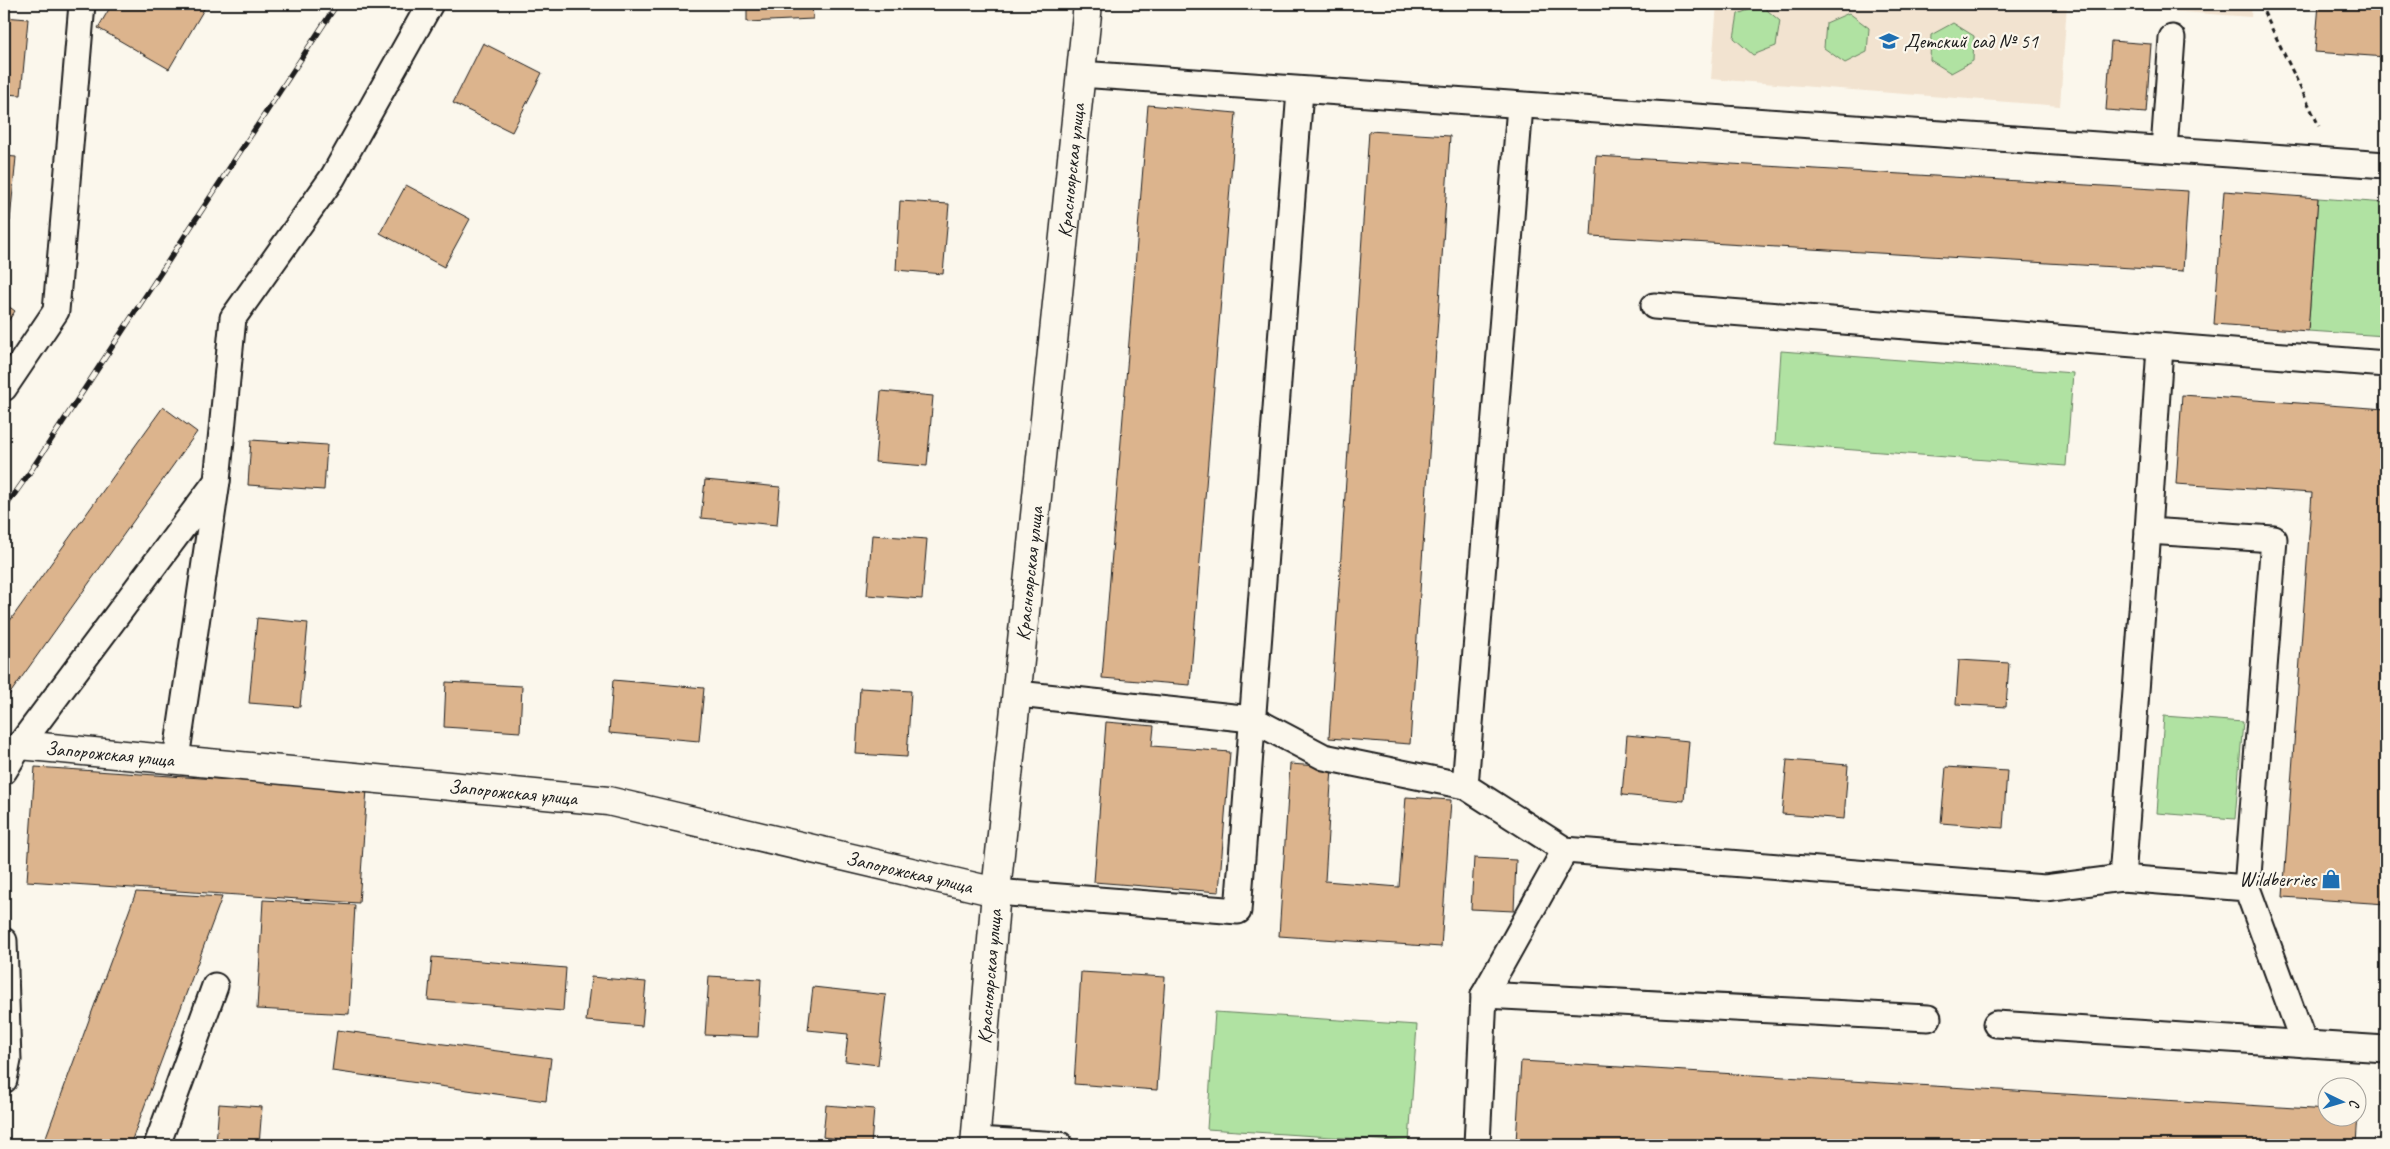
<svg xmlns="http://www.w3.org/2000/svg" width="2390" height="1149" font-family="Caveat,sans-serif">
  <style>
    .built { fill: #f2e3d0 }
    .green { fill: #b0e2a2; stroke: #667f5f }
    .building { fill: #dcb48d; stroke: #1c1c1c }
    .lines { fill: none; stroke-linecap: round; stroke-linejoin: round }
    .lane-casing { stroke: #1c1c1c; stroke-width: 29 }
    .street-casing { stroke: #1c1c1c; stroke-width: 31 }
    .path { stroke: #1c1c1c; stroke-width: 3; stroke-dasharray: 5 4; stroke-linecap: butt }
    .lane { stroke: #fbf7ec; stroke-width: 25 }
    .street { stroke: #fbf7ec; stroke-width: 28 }
    .rail-casing { stroke: #1c1c1c; stroke-width: 5.5 }
    .rail { stroke: #fbf7ec; stroke-width: 4; stroke-dasharray: 11; stroke-linecap: butt }
    .labels { text-anchor: middle; stroke-width: 4.5; stroke-linejoin: round; paint-order: stroke }
    .poi-label { font-size: 20px; fill: #1c1c1c; stroke: #fbf7ec; text-anchor: start }
    .street-label { font-size: 20px; fill: #1c1c1c; stroke: #fbf7ec }
  </style>
  <rect width="100%" height="100%" fill="#fbf7ec"/>
  <filter id="ink" filterUnits="userSpaceOnUse"><feTurbulence type="fractalNoise" baseFrequency=".02" numOctaves="2"/><feDisplacementMap in="SourceGraphic" scale="10" xChannelSelector="R" yChannelSelector="G"/><feConvolveMatrix kernelMatrix="1 2 1 2 8 2 1 2 1" color-interpolation-filters="sRGB"/></filter>
  <g filter="url(#ink)">
    <g class="built">
      <path d="M1717 4H2067L2060 106 1711 79Z"/>
      <path d="M2073 4H2252L2251 17Z"/>
    </g>
    <g class="green">
      <path d="M1761 5 1780 21 1776 46 1753 55 1734 38 1738 14Z"/>
      <path d="M1849 13 1869 28 1867 52 1845 63 1824 48 1826 23Z"/>
      <path d="M1953 23 1974 36 1973 61 1951 73 1930 60 1931 35Z"/>
      <path d="M2318 198 2386 203V336L2308 331Z"/>
      <path d="M1781 351 2073 373 2066 466 1775 444Z"/>
      <path d="M2164 716 2243 722 2235 819 2157 813Z"/>
      <path d="M1215 1012 1417 1025 1409 1142 1207 1129Z"/>
    </g>
    <g class="building">
      <path d="M112 4H207L169 69 98 28Z"/>
      <path d="M747 4H812L813 19 747 22Z"/>
      <path d="M2319 4H2386V57L2315 52Z"/>
      <path d="M4 17 28 19 21 95 4 94Z"/>
      <path d="M2111 41 2151 44 2146 113 2106 110Z"/>
      <path d="M483 43 542 73 512 132 453 103Z"/>
      <path d="M1148 105 1236 113 1190 685 1102 678Z"/>
      <path d="M1369 131 1450 136 1410 744 1329 738Z"/>
      <path d="M4 156 16 157 10 221H4Z"/>
      <path d="M1596 156 2188 191 2183 271 1591 236Z"/>
      <path d="M406 185 470 219 444 267 380 233Z"/>
      <path d="M2224 191 2318 198 2308 331 2214 324Z"/>
      <path d="M900 201 949 204 943 274 896 270Z"/>
      <path d="M4 303 15 311 4 327Z"/>
      <path d="M881 391 933 396 927 466 875 462Z"/>
      <path d="M2182 395 2386 409V904L2283 897 2312 493 2176 484Z"/>
      <path d="M163 407 197 432 4 702V629Z"/>
      <path d="M251 440 327 445 324 490 248 485Z"/>
      <path d="M705 480 780 487 777 525 701 518Z"/>
      <path d="M872 535 927 539 922 599 867 595Z"/>
      <path d="M257 618 308 623 300 707 249 703Z"/>
      <path d="M1959 660 2009 663 2006 707 1956 704Z"/>
      <path d="M613 680 704 688 699 741 609 733Z"/>
      <path d="M446 682 522 686 520 732 444 727Z"/>
      <path d="M860 688 911 691 907 757 856 754Z"/>
      <path d="M1106 722 1154 726 1152 746 1230 752 1219 892 1094 882Z"/>
      <path d="M1627 735 1689 741 1684 801 1622 795Z"/>
      <path d="M1787 760 1848 765 1844 819 1782 814Z"/>
      <path d="M1290 764 1332 767 1325 881 1399 887 1406 797 1451 800 1441 947 1279 936Z"/>
      <path d="M35 767 367 789 359 903 27 881Z"/>
      <path d="M1946 767 2007 771 2003 828 1941 823Z"/>
      <path d="M1474 858 1516 860 1514 911 1471 909Z"/>
      <path d="M136 892 222 897 130 1145H43Z"/>
      <path d="M263 900 355 905 349 1014 257 1009Z"/>
      <path d="M432 957 566 968 563 1011 428 1000Z"/>
      <path d="M1081 972 1165 977 1157 1090 1074 1084Z"/>
      <path d="M709 976 761 979 758 1037 705 1035Z"/>
      <path d="M591 977 646 982 642 1026 586 1021Z"/>
      <path d="M813 987 886 995 878 1065 845 1061 848 1034 808 1030Z"/>
      <path d="M337 1030 551 1058 546 1101 332 1071Z"/>
      <path d="M1521 1061 2328 1110V1116H2358V1112L2356 1145H1571L1516 1142Z"/>
      <path d="M219 1104 262 1107 259 1145H216Z"/>
      <path d="M826 1105 874 1109 871 1145H839L840 1139 823 1137Z"/>
    </g>
    <g class="lines">
      <defs>
        <g id="lane">
          <path d="M1080 74 2386 165"/>
          <path d="M2164 149 2172 38"/>
          <path d="M1654 306 2386 364"/>
          <path d="M2160 347 2148 531 2274 539 2247 888"/>
          <path d="M4 388 56 311 82 4"/>
          <path d="M217 481 233 318 333 177 430 4"/>
          <path d="M1018 694 1252 719 1324 757 1465 786 1565 850 2045 888 2122 878 2247 888 2304 1044"/>
          <path d="M4 771 20 745 217 481 176 759"/>
          <path d="M1465 786 1520 106"/>
          <path d="M2122 878 2148 531"/>
          <path d="M996 892 1238 911 1300 91"/>
          <path d="M4 941 8 1060 4 1080"/>
          <path d="M1484 995 1928 1018"/>
          <path d="M1996 1024 2386 1049"/>
          <path d="M976 1140 1060 1145"/>
          <path d="M157 1145 215 986"/>
          <path d="M1477 1145 1484 995 1565 850"/>
        </g>
        <g id="street">
          <path id="s1" d="M20 745 608 801 996 892"/>
          <path id="s2" d="M975 1145 996 892 1088 4"/>
        </g>
      </defs>
      <use href="#lane" class="lane-casing"/>
      <use href="#street" class="street-casing"/>
      <path class="path" d="M2260 4 2319 126"/>
      <use href="#lane" class="lane"/>
      <use href="#street" class="street"/>
      <defs>
        <path id="rail" d="M4 509 30 472 337 4"/>
      </defs>
      <use href="#rail" class="rail-casing"/>
      <use href="#rail" class="rail"/>
    </g>
  </g>
  <defs>
    <symbol id="school-bare" viewBox="-9 -9 18 18"><path d="M0-5L7-2L0 1L-7-2ZM-4 1L0 2.5L4 1V4Q0 6-4 4Z" fill="#1f6fb2" stroke="#fbf7ec" stroke-width="2.5" paint-order="stroke"/></symbol>
    <symbol id="shop-bare" viewBox="-9 -9 18 18"><path d="M-5-2.5h2.3a2.7 3.5 0 0 1 5.4 0H5L5.5 6h-11ZM-1.5-2.5h3a1.5 2.3 0 0 0-3 0Z" fill="#1f6fb2" stroke="#fbf7ec" stroke-width="2.5" paint-order="stroke"/></symbol>
  </defs>
  <g fill-rule="evenodd">
    <use href="#school-bare" x="1875" y="27" width="28" height="28"/>
    <use href="#shop-bare" x="2317" y="865" width="28" height="28"/>
  </g>
  <g class="labels">
    <g class="poi-label">
      <text x="1904" y="48">Детский сад № 51</text>
      <text x="2316" y="886" text-anchor="end">Wildberries</text>
    </g>
    <g class="street-label">
      <text dy="7" stroke="none"><textPath href="#s2" startOffset="979">Красноярская улица</textPath></text>
      <text dy="7" stroke="none"><textPath href="#s2" startOffset="574">Красноярская улица</textPath></text>
      <text dy="7" stroke="none"><textPath href="#s1" startOffset="90">Запорожская улица</textPath></text>
      <text dy="7" stroke="none"><textPath href="#s1" startOffset="495">Запорожская улица</textPath></text>
      <text dy="7" stroke="none"><textPath href="#s1" startOffset="900">Запорожская улица</textPath></text>
      <text dy="7" stroke="none"><textPath href="#s2" startOffset="169">Красноярская улица</textPath></text>
    </g>
  </g>
  <rect width="2390" height="1149" fill="none" stroke="#fbf7ec" stroke-width="20"/>
  <rect x="10" y="10" width="2370" height="1129" fill="none" stroke="#1c1c1c" stroke-width="2" filter="url(#ink)"/>
  <g transform="translate(2342 1102) rotate(95)"><circle r="24" fill="#fbf7ec" stroke="#a29f99"/>
  <path d="M0-4L9 19L0 12L-9 19Z" fill="#1f6fb2"/>
  <text y="-8" font-size="14" font-weight="bold" text-anchor="middle" fill="#1c1c1c">С</text>
  </g>
</svg>
